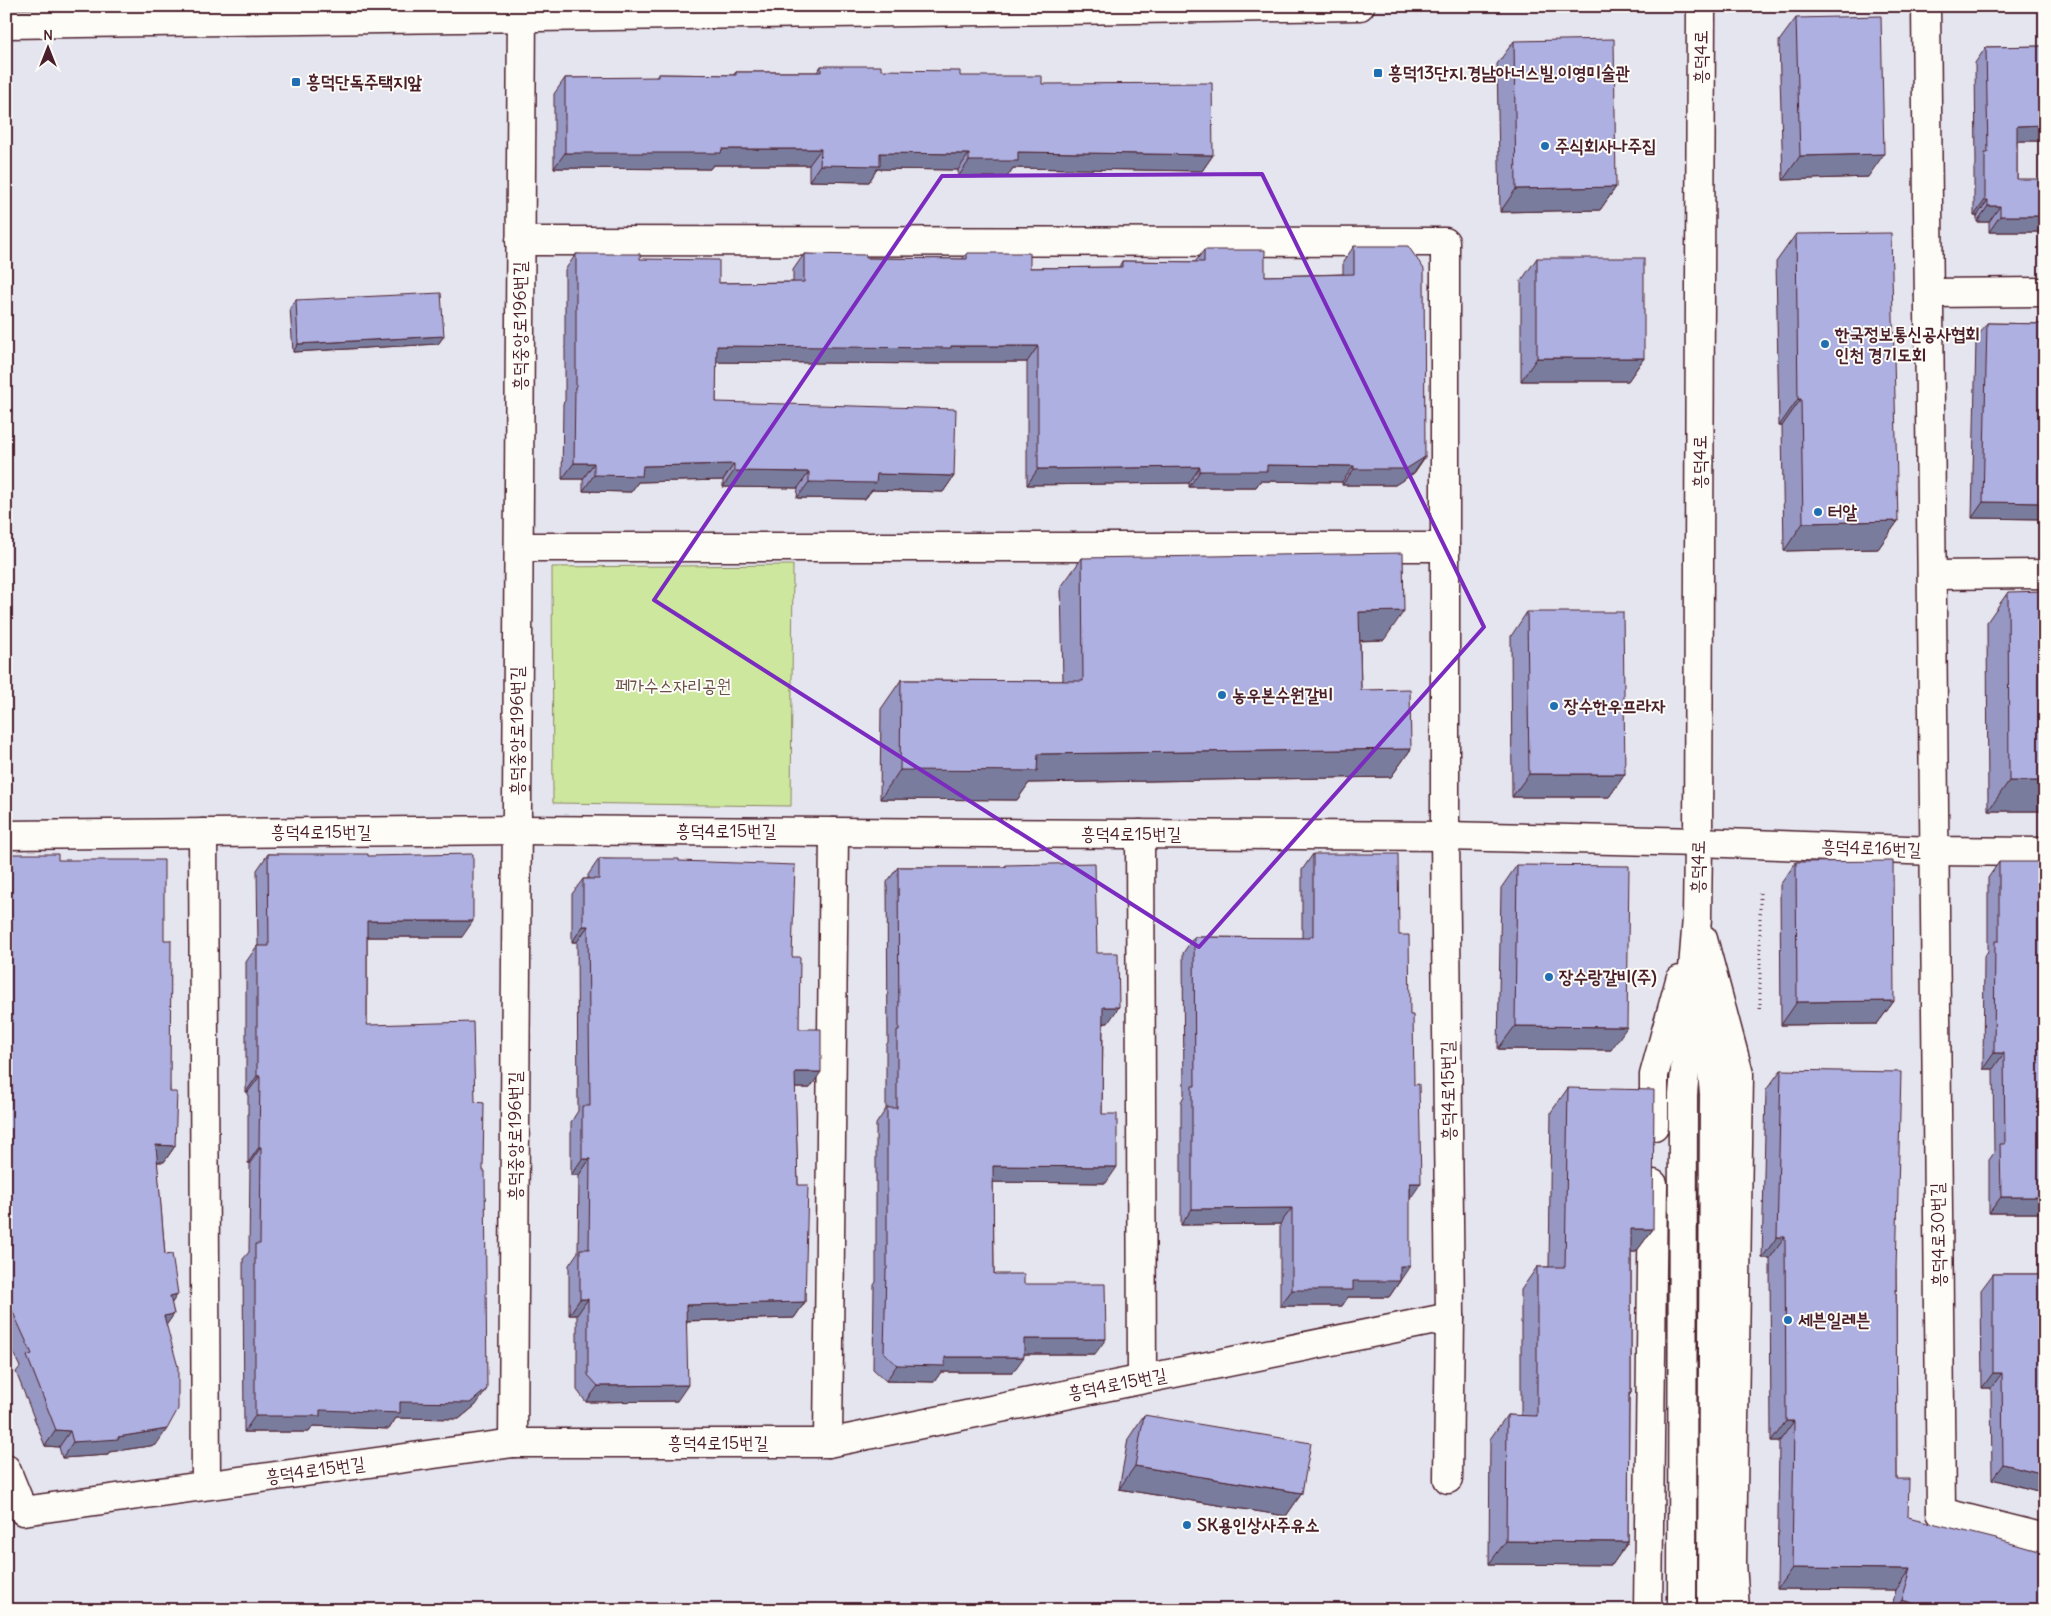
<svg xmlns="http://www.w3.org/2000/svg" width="2051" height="1616" font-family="Delius,'Poor Story',sans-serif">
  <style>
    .green { fill: #cde89e; stroke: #8c8464 }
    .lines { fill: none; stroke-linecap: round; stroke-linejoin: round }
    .minor-casing { stroke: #4a1f2b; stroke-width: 31 }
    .path { stroke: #4a1f2b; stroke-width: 3; stroke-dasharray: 1 4; stroke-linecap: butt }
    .minor { stroke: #fdfcf7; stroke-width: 28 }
    .wall { fill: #9697c2; stroke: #4a1f2b }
    .shaded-wall { fill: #7a7b9e; stroke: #4a1f2b }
    .building { fill: #aeb0e1; stroke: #4a1f2b }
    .marked { fill: none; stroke: #7b2cbf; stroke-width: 4; stroke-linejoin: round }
    .poi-dot { fill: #1f6fb2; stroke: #fdfcf7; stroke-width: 2 }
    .labels { text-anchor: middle; stroke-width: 4; stroke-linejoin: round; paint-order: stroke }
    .street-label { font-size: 18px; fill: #4a1f2b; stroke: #fdfcf7 }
    .poi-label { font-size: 18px; font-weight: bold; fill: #4a1f2b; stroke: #fdfcf7; text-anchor: start }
    .park-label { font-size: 18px; fill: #6b5148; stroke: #fdfcf7 }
  </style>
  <rect width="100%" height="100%" fill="#e5e5f0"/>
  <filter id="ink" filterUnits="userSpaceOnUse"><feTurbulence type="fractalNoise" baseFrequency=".02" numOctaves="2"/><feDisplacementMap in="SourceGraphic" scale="10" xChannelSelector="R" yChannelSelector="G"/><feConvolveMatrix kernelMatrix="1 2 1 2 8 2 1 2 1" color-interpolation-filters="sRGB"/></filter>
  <g filter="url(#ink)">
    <path class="green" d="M793 565 791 806 553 803 552 567Z"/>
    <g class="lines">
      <defs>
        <g id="minor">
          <path d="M1926 6 1941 1512 2045 1538"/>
          <path d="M6 24 1360 6"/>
          <path d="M520 241 1445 242V836L1450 1317"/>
          <path d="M1929 293 2045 292"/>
          <path d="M519 547H1445"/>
          <path d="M1932 575 2045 574"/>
          <path d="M203 833 206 1485"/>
          <path d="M1140 834 1142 1379"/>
          <path d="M6 835 516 830 1445 836 1698 842 1934 851 2045 852"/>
          <path d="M1703 939 1739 1074 1732 1562 1735 1610"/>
          <path d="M1705 1000 1714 1094 1712 1610"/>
          <path d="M1654 1126V1075L1680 980"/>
          <path d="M513 1443 522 6"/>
          <path d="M828 1443 834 832"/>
          <path d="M6 1469 23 1511 513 1443H828L1450 1317 1448 1479"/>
          <path d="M1648 1610 1653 1184"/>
          <path d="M1682 1610 1683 1095 1697 918 1698 842 1701 6"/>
        </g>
      </defs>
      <use href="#minor" class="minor-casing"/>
      <path class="path" d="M1760 1009V892"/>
      <use href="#minor" class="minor"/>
    </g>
    <g class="wall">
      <path d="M1796 18 1868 177 1783 180 1779 41Z"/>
      <path d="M1514 41 1616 187 1600 210 1500 212 1497 64Z"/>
      <path d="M2045 46V141H2017V179L2045 232H1989V222H1977V216H1974V168L1976 165 1975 63 1986 47Z"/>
      <path d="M821 66 1042 84 1213 155 1202 171 1013 168 1007 177H958V170L877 169 869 182 809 181V165H713L710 169 554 168V94L565 78H655L658 74 733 75 736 72H817Z"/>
      <path d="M1796 234 1898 521 1878 549 1784 551 1782 426H1779L1776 262Z"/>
      <path d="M1354 246 1425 457 1414 473 1395 485H1342V482L1260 481 1256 487H1189V483L1027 485V362H941L940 364 716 362V402L954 476 943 492 872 490 865 499 797 498 798 488 723 487V480L638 482 631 492 583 491V479H562L563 403 565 401V270L576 254 640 259 719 283 793 282V270L804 254 866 258 962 259 967 253 1030 268 1119 267 1122 261 1195 262 1204 250 1265 276 1343 274V262Z"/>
      <path d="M1537 258 1644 358 1628 381H1521V281Z"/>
      <path d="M296 300 444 336 438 344 293 352 290 308Z"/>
      <path d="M1987 323 2045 324V519L1972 518 1976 339Z"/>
      <path d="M1082 558 1384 640 1360 641 1361 690 1411 749 1391 777 1029 783 1017 800 880 799 881 709 901 680 1063 681 1061 587Z"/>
      <path d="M2008 592 2045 811H1988L1987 622Z"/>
      <path d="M1527 612 1625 774 1609 797H1512L1511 636Z"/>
      <path d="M6 854 58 860 164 940 170 1092 175 1146 164 1162H157L165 1255 171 1303 174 1314 166 1325 156 1445 109 1452 108 1455 62 1458 59 1447 45 1446 16 1372 20 1367 6 1338Z"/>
      <path d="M268 854 368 856 462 937H367V1025L476 1405 459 1419 396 1418 389 1429 313 1426 309 1432H244L243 1259 249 1252 250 1163H248V1092H246V962L257 946H258L257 870Z"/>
      <path d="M1313 854 1399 935 1410 1199 1400 1281 1389 1297H1348L1342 1306H1280V1224L1181 1225V1102L1184 1096 1183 953 1194 937 1302 938V870Z"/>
      <path d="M599 859 679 861 792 957 799 1029 810 1088H795L798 1185 805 1302 794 1318 687 1321 677 1401 586 1402 577 1390V1315H569V1265L578 1252 579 1175H571V1122L578 1111 577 942H572V894L583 879H588V875Z"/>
      <path d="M1796 862 1894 1001 1877 1024 1781 1025 1780 885Z"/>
      <path d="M1999 862 2045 1213H1989V1160L1994 1153 1993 1069H1983L1984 957 1988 951V878Z"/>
      <path d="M1006 865 1097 953 1108 1023H1103L1102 1114 1106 1183 993 1182 994 1274 1024 1284 1095 1354H1024L1013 1372H941L934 1382 886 1381 873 1369 874 1285 876 1282V1124L886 1109V1046L888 1042 887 882 898 867H1004Z"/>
      <path d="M1517 865 1611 1050 1498 1049 1501 888Z"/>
      <path d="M1781 1070 1896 1270 1897 1479 1908 1517 2045 1610H1891L1896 1590 1777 1589 1779 1442H1771L1770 1258H1762L1766 1090Z"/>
      <path d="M1568 1088 1653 1229 1636 1252H1631V1393L1629 1396 1628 1542 1612 1565 1489 1564 1490 1439 1507 1415 1521 1416V1290L1537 1267H1549L1551 1112Z"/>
      <path d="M1993 1274H2045V1493L1992 1479 1991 1388H1982L1981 1290Z"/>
      <path d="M1144 1415 1302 1493 1286 1516 1119 1489 1128 1439Z"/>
    </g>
    <g class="shaded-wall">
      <path d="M2045 125V141H2006L2017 126Z"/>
      <path d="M722 149H821L809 165H713L710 169 554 168 565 153Z"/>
      <path d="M1018 152 1213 155 1202 171 1013 168 1007 177H958L969 161Z"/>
      <path d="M880 153 969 154 958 170 877 169 869 182 809 181 820 165Z"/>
      <path d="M1884 154 1868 177 1783 180 1800 156Z"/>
      <path d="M1616 187 1600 210 1500 212 1516 189Z"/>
      <path d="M1985 200H1988L1977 216H1974Z"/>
      <path d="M1988 206H2000L1989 222H1977Z"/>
      <path d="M2000 216H2045V232H1989Z"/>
      <path d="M444 336 438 344 293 352 298 344Z"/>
      <path d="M717 346H1038L1027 362H941L940 364 706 362Z"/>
      <path d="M1537 358H1644L1628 381H1521Z"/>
      <path d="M1798 399H1801L1782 426H1779Z"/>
      <path d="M1425 457 1414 473 1395 485H1342L1354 469Z"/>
      <path d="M574 463H594L583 479H562Z"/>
      <path d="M734 464 723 480 638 482 631 492 583 491 594 475 643 466Z"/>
      <path d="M1267 465 1354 466 1342 482 1260 481 1256 487H1189L1200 471Z"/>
      <path d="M1200 467 1189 483 1027 485 1038 469Z"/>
      <path d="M734 471 809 472 798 488 723 487Z"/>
      <path d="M877 474 954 476 943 492 872 490 865 499 797 498 809 482Z"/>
      <path d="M1983 502 2045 503V519L1972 518Z"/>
      <path d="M1898 521 1878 549 1784 551 1803 523Z"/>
      <path d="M1404 611 1384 640 1339 641 1359 612Z"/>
      <path d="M1411 749 1391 777 1029 783 1017 800 880 799 900 770 1038 754Z"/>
      <path d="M1529 774H1625L1609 797H1512Z"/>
      <path d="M2009 781H2045V811H1988Z"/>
      <path d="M367 921H473L462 937H356Z"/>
      <path d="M583 926H588L577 942H572Z"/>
      <path d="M1894 1001 1877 1024 1781 1025 1797 1002Z"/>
      <path d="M1103 1007H1119L1108 1023H1092Z"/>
      <path d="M1515 1026 1627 1027 1611 1050 1498 1049Z"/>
      <path d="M1994 1053H2004L1993 1069H1983Z"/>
      <path d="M795 1072H821L810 1088H784Z"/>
      <path d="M257 1076H260L248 1092H246Z"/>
      <path d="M156 1145 175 1146 164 1162 144 1161Z"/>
      <path d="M259 1147H261L250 1163H248Z"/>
      <path d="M582 1159H590L579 1175H571Z"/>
      <path d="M993 1166 1117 1167 1106 1183 982 1182Z"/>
      <path d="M1410 1183H1421L1410 1199Z"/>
      <path d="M2001 1197H2045V1213H1989Z"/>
      <path d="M1292 1208 1280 1224 1181 1225 1192 1209Z"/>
      <path d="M1631 1229H1653L1636 1252H1615Z"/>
      <path d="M1777 1237H1785L1770 1258H1762Z"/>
      <path d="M1400 1266H1410L1389 1297H1348L1342 1306H1280L1292 1290 1353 1281Z"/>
      <path d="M178 1294 167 1310 170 1296Z"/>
      <path d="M580 1299H588L577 1315H569Z"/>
      <path d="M805 1302 794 1318 675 1321 686 1305Z"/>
      <path d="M174 1314 163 1330 164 1316Z"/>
      <path d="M1024 1339H1106L1095 1354H1013Z"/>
      <path d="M945 1357H1024L1013 1372H941L934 1382 886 1381 897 1365Z"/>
      <path d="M1993 1373H2002L1991 1388H1982Z"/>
      <path d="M688 1385 677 1401 586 1402 598 1386Z"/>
      <path d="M487 1389 476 1405 459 1419 396 1418 389 1429 313 1426 309 1432H244L255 1416 400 1402Z"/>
      <path d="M1786 1421H1794L1779 1442H1771Z"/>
      <path d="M167 1429 156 1445 109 1452 108 1455 62 1458 73 1442 118 1437Z"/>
      <path d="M56 1430 70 1431 59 1447 45 1446Z"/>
      <path d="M2003 1464 2045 1474V1493L1992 1479Z"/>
      <path d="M1135 1466 1302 1493 1286 1516 1119 1489Z"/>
      <path d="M1506 1541 1628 1542 1612 1565 1489 1564Z"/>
      <path d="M1792 1568 1911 1569 1896 1590 1777 1589Z"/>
      <path d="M1902 1600 1935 1610H1895Z"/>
    </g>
    <g class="building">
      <path d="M1881 16 1884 154 1800 156 1796 18Z"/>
      <path d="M1614 39 1616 187 1516 189 1514 41Z"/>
      <path d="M2045 46V125L2017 126V179H2045V216H2000V206H1988V200H1985V153H1988L1986 47Z"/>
      <path d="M821 66H881V70L960 71V76H1042V84L1212 83 1213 155 1018 152V161H969V154L880 153V166L820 165 821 149H722L721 153H565V78L658 77V74L736 75V72H821Z"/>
      <path d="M1891 233 1898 521 1803 523 1801 399H1798L1796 234Z"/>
      <path d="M1354 246H1408L1424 269 1425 457 1406 469H1354V466L1267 465V471H1200V467L1038 469V346H951V348L717 346 716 402 956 409 954 476 877 474 876 483 809 482V472L734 471V464L643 466 642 476 594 475V463H574L575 387H576V254H640V259L719 260V283L804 282V254L866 255V258L967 259V253H1030V268L1122 267V261L1204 262V250H1265V276L1354 274Z"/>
      <rect x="1537" y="258" width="107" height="100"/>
      <path d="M441 293 444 336 298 344 296 300Z"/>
      <path d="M1987 323 2045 324V503L1983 502Z"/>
      <path d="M1403 553 1404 611 1359 612 1361 690 1410 689 1411 749 1038 754 1037 771 900 770 901 680 1083 681 1082 558Z"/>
      <path d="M2045 591V781H2009L2008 592Z"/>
      <path d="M1527 612H1623L1625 774H1529Z"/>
      <path d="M6 854H58V860H164V940H171L170 1092H177L175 1146 156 1145 165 1255 172 1254 178 1294 170 1296 174 1314 164 1316 178 1367V1409L167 1429 118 1437 119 1439 73 1442 70 1431 56 1430 27 1356 32 1354 6 1297Z"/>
      <path d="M268 854H368V856L473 854V921H367V1025L473 1022 475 1102 484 1103 483 1171H485L487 1389 470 1403 400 1402V1413L320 1410V1416H255V1244H260L261 1147H259L260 1076H257V946H269Z"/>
      <path d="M1313 854H1398L1399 935H1409L1410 1015H1413L1414 1085 1419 1084 1421 1183H1410V1266H1400V1281H1353V1290H1292V1208L1192 1209V1086H1195L1194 937 1310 938V936H1313Z"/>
      <path d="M599 859H679V861L795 865 792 957H800L799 1029H821V1072H795L798 1185H808L805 1302 686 1305 688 1385 598 1386 588 1375V1299H580V1249H589L590 1159H582V1106H590L588 926H583V879H599Z"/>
      <path d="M1893 861 1894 1001 1797 1002 1796 862Z"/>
      <path d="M1999 862H2045V1197H2001L2000 1144H2005L2004 1053H1994L1995 941H1999Z"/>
      <path d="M1095 863 1097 953H1118L1119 1007H1103L1102 1114H1117V1167L993 1166 994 1274H1024V1284H1105L1106 1339H1024V1357H945V1366L897 1365 884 1353 886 1269H887V1108H897V1030H899L898 867H1006V865Z"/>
      <path d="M1517 865 1629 866 1627 1027 1515 1026Z"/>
      <path d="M1781 1070 1901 1072 1896 1270 1897 1479H1909L1908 1517 1996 1539 2045 1553V1610H1935L1902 1600 1911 1569 1792 1568 1794 1421H1786L1785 1237H1777Z"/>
      <path d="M1568 1088 1654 1090 1653 1229H1631V1393H1629L1628 1542 1506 1541 1507 1415 1537 1416V1267H1565Z"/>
      <path d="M1993 1274H2045V1474L2003 1464 2002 1373H1993Z"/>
      <path d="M1144 1415 1311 1443 1302 1493 1135 1466Z"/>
    </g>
  </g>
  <path class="marked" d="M1262 174 1484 627 1199 947 654 600 942 176Z"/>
  <g class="poi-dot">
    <rect x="1373" y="68" width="10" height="10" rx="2.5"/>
    <rect x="291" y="77" width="10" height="10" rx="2.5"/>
    <circle cx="1545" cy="146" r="5"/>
    <circle cx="1825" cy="344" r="5"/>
    <circle cx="1818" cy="512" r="5"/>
    <circle cx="1222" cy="695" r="5"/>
    <circle cx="1554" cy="706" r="5"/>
    <circle cx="1549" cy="977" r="5"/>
    <circle cx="1788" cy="1320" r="5"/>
    <circle cx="1187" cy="1525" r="5"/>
  </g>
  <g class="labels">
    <g class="street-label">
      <text transform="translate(1701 57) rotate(-90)" y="6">흥덕4로</text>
      <text transform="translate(520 326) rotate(-90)" y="6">흥덕중앙로196번길</text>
      <text transform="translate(1700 462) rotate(-90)" y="6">흥덕4로</text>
      <text transform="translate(517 731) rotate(-90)" y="6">흥덕중앙로196번길</text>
      <text x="726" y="837">흥덕4로15번길</text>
      <text x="321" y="838">흥덕4로15번길</text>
      <text x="1131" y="840">흥덕4로15번길</text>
      <text transform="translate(1871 848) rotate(2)" y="6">흥덕4로16번길</text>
      <text transform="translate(1698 867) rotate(-89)" y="6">흥덕4로</text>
      <text transform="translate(1448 1091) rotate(-91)" y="6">흥덕4로15번길</text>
      <text transform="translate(515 1136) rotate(-90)" y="6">흥덕중앙로196번길</text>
      <text transform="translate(1938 1235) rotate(-91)" y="6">흥덕4로30번길</text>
      <text transform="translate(1117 1384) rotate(-11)" y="6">흥덕4로15번길</text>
      <text x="718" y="1449">흥덕4로15번길</text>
      <text transform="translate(315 1470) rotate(-8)" y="6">흥덕4로15번길</text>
    </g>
    <g class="poi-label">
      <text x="1388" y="79">흥덕13단지.경남아너스빌.이영미술관</text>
      <text x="306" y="88">흥덕단독주택지앞</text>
      <text x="1555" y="152">주식회사나주집</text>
      <text x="1835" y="340">한국정보통신공사협회<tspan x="1835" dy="21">인천 경기도회</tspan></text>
      <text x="1828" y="518">터알</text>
      <text x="1232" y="701">농우본수원갈비</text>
      <text x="1564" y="712">장수한우프라자</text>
      <text x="1559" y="983">장수랑갈비(주)</text>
      <text x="1798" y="1326">세븐일레븐</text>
      <text x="1197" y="1531">SK용인상사주유소</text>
    </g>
    <g class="park-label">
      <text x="673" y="692">페가수스자리공원</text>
    </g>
  </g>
  <rect width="2051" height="1616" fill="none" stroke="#fdfcf7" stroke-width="25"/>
  <rect x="12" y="12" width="2026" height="1591" fill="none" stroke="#4a1f2b" stroke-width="2" filter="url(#ink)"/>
  <g transform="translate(48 48)" stroke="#fdfcf7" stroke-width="4" paint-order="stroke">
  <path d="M0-4L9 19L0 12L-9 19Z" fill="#4a1f2b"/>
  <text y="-8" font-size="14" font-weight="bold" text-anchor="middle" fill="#4a1f2b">N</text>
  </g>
</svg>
